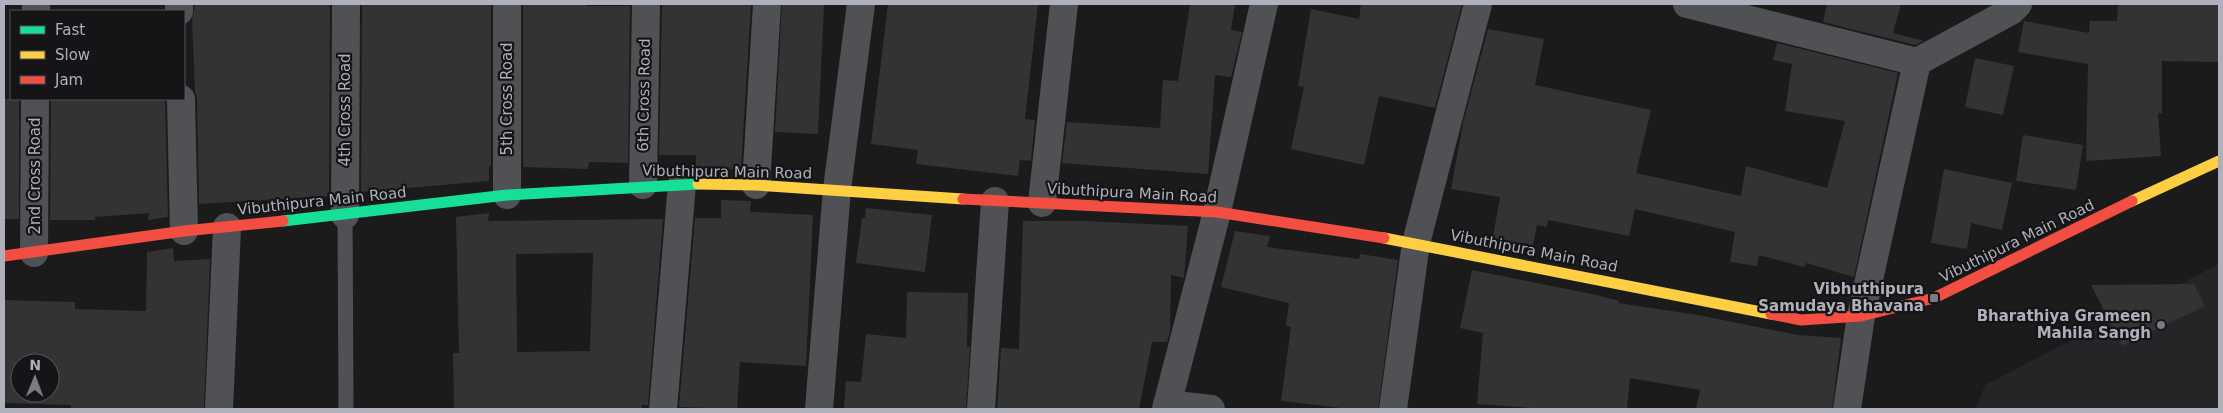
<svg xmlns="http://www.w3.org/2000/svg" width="2223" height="413" font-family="'DejaVu Sans',sans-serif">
	<rect width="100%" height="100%" fill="#1b1b1b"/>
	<path fill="#252527" d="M 2219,264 L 2219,409 L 1976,409 L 1985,385 Z"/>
	<path fill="#333334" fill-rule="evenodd" d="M 195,4 L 330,4 L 329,196 L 199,204 L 197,99 L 195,91 L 192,20 Z
		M 362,4 L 491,4 L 491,166 L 489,166 L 489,181 L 361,192 Z
		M 523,4 L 586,4 L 586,6 L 630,6 L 628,163 L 589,162 L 588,169 L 523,167 Z
		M 662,4 L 751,4 L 741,169 L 696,169 L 696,155 L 659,155 Z
		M 782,4 L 824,4 L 818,134 L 775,132 Z
		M 888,4 L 1038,4 L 1025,119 L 1035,120 L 1031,161 L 1020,160 L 1018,176 L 916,164 L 918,150 L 871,144 Z
		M 1190,4 L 1235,4 L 1231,30 L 1242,32 L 1231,77 L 1215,75 L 1208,174 L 1062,163 L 1067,122 L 1160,128 L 1163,80 L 1178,81 Z
		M 1361,4 L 1462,4 L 1435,108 L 1379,96 L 1364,165 L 1291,149 L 1304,87 L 1298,86 L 1311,9 L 1359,19 Z
		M 1827,4 L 1901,4 L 1893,33 L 1924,41 L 1915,45 L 1823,22 Z
		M 2118,4 L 2219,4 L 2219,62 L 2162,61 L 2162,113 L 2158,113 L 2161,156 L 2086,161 L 2088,64 L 2018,52 L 2024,21 L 2089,33 L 2090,21 L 2117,21 Z
		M 1488,29 L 1544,39 L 1535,85 L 1651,110 L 1636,173 L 1741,196 L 1746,166 L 1827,188 L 1845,121 L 1785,111 L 1792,64 L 1773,60 L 1777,43 L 1898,73 L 1854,277 L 1806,263 L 1804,267 L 1759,255 L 1757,266 L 1730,262 L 1735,232 L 1635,209 L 1629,236 L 1548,220 L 1547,227 L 1537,225 L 1532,250 L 1492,242 L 1500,197 L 1451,189 L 1463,123 Z
		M 1975,58 L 2014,66 L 2003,115 L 1965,107 Z
		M 4,99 L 19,99 L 19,219 L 4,219 Z
		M 51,99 L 165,99 L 168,217 L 148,220 L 149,213 L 95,217 L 95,220 L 50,220 Z
		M 2023,135 L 2083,145 L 2076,190 L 2016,181 Z
		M 1944,169 L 2012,183 L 2002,230 L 1971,223 L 1967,249 L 1931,243 Z
		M 721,200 L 751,201 L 750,211 L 752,212 L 813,215 L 806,366 L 740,362 L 737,409 L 679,407 L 695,218 L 721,218 Z
		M 866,208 L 932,215 L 925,272 L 856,263 L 862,218 L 865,218 Z
		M 489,213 L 488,221 L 663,219 L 648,405 L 642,405 L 642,409 L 454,409 L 453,353 L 459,353 L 456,217 ZM 593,253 L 590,351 L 517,352 L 516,254 Z
		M 1023,221 L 1084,221 L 1188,226 L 1184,278 L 1171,275 L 1170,332 L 1167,342 L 1152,342 L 1139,409 L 997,409 L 1001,348 L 1019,349 Z
		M 1235,231 L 1270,236 L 1267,247 L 1359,259 L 1360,254 L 1398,260 L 1378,409 L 1350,409 L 1281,401 L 1291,327 L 1286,326 L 1289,303 L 1221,287 Z
		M 173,248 L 174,261 L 210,259 L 204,409 L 71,409 L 71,405 L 4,403 L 4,300 L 75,302 L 75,309 L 146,311 L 147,252 ZM 20,363 L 50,363 L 50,393 L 20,393 Z
		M 1472,270 L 1597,295 L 1619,301 L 1618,303 L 1698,315 L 1798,335 L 1841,338 L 1832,409 L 1696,409 L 1700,390 L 1630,378 L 1627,409 L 1545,409 L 1477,404 L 1483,333 L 1460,328 Z
		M 2194,284 L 2205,306 L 2122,346 L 2091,285 Z
		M 907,292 L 968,293 L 967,347 L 970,347 L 966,409 L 844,409 L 846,381 L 861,382 L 866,334 L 906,338 Z"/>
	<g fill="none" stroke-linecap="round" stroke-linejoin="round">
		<path stroke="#505154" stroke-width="15" d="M 345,215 L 346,409"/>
		<path stroke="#505154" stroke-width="28" d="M 179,4 L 179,11
			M 1687,4 L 1917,62
			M 36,11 L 36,4
			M 181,99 L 184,231
			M 643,185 L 646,4
			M 756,185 L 767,4
			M 507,195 L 507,4
			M 1042,203 L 1064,4
			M 345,215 L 346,4
			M 34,253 L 35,99
			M 1167,404 L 1211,409
			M 219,409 L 227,227
			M 663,409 L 682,184
			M 819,409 L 837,189 L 861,4
			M 981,409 L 995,201
			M 1166,409 L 1217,212 L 1264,4
			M 1393,409 L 1416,243 L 1478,4
			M 1847,409 L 1861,316 L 1917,62 L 2011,11 L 2018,4"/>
		<path stroke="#16e098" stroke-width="11" d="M 283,221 L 507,195 L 698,184"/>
		<path stroke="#ffcf43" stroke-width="11" d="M 698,184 L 756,185 L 963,199
			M 2132,201 L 2219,161
			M 1384,238 L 1771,314"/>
		<path stroke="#f24e42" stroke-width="11" d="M 963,199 L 1217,212 L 1384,238
			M 4,256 L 184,231 L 283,221
			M 1771,314 L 1801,320 L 1861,316 L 1934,298 L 2132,201"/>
	</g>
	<g fill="#7b7c83" stroke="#151517" stroke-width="2">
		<rect x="1929" y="293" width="10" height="10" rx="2.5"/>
		<circle cx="2161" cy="325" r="5"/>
	</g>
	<g text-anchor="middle" stroke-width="4.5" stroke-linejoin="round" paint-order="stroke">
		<g font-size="15" fill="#aeb1bb" stroke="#151517">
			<text transform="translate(644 95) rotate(-89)" y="5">6th Cross Road</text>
			<text transform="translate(507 99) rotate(-90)" y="5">5th Cross Road</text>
			<text transform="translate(345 110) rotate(-90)" y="5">4th Cross Road</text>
			<text transform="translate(727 172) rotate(1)" y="5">Vibuthipura Main Road</text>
			<text transform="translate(35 176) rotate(-90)" y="5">2nd Cross Road</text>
			<text transform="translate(1132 193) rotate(3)" y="5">Vibuthipura Main Road</text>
			<text transform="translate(322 201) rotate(-6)" y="5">Vibuthipura Main Road</text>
			<text transform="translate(2017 241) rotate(-26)" y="5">Vibuthipura Main Road</text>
			<text transform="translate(1534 251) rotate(11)" y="5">Vibuthipura Main Road</text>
		</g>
		<g font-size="15" font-weight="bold" fill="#aeb1bb" stroke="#151517" text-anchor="end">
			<text x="1924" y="294">Vibhuthipura<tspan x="1924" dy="17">Samudaya Bhavana</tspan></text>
			<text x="2151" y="321">Bharathiya Grameen<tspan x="2151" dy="17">Mahila Sangh</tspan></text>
		</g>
	</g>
	<rect width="2223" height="413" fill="none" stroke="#aeb1bb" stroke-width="10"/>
	<rect x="10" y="10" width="175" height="90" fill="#151517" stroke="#525359"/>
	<rect x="20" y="26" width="25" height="8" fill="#16e098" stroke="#525359"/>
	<text x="55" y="35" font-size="15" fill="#aeb1bb">Fast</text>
	<rect x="20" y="51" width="25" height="8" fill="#ffcf43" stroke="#525359"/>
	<text x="55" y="60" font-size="15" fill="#aeb1bb">Slow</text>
	<rect x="20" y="76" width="25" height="8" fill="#f24e42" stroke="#525359"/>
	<text x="55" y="85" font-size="15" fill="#aeb1bb">Jam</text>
	<g transform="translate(35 378) rotate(1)"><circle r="24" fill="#151517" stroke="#525359"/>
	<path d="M0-4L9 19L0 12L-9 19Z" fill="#7b7c83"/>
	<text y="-8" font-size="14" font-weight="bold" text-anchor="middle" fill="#aeb1bb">N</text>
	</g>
</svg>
